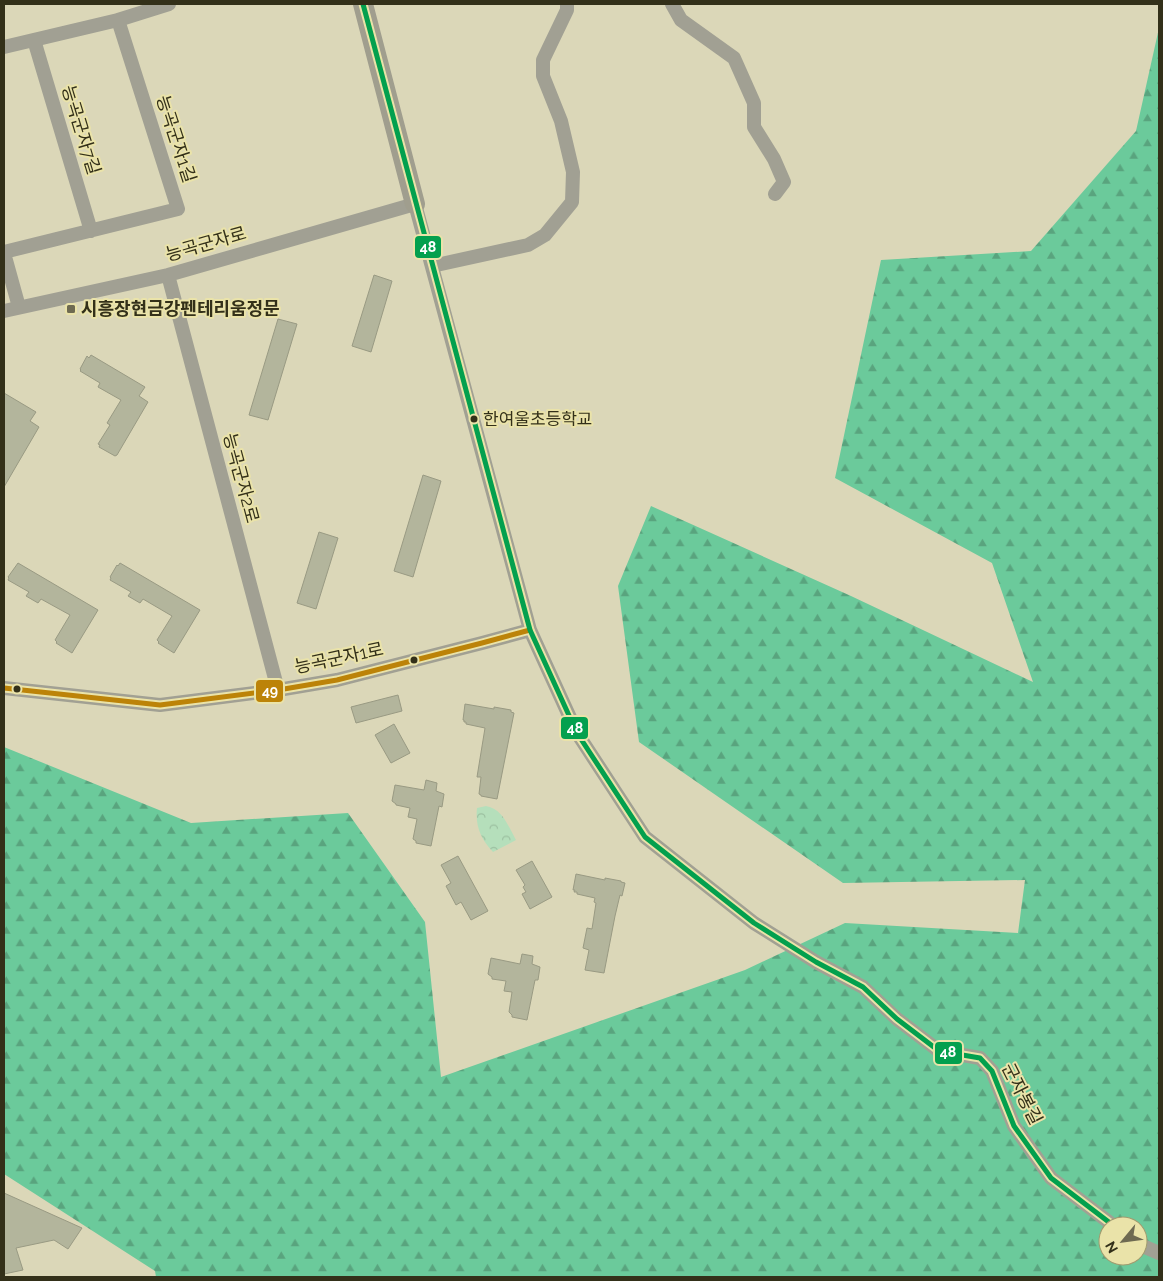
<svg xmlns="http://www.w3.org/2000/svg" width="1163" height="1281" font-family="Raleway,'Noto Sans KR',sans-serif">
	<defs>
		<pattern id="forest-firs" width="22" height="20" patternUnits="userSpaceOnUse" patternTransform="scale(1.25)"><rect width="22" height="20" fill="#6bca9b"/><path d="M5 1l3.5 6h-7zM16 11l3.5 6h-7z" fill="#59a47e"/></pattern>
		<pattern id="park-crowns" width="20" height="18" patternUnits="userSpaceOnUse" patternTransform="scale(1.25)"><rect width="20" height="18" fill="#b5dfbb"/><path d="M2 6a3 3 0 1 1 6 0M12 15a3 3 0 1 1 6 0" fill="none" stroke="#9cc0a0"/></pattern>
	</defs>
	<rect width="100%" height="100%" fill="#dbd7b8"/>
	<path fill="url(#forest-firs)" fill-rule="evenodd" d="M 1159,28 L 1159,1277 L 156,1277 L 155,1271 L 4,1174 L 4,747 L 191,823 L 348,813 L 425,922 L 441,1077 L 745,970 L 845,923 L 1018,933 L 1025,880 L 843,883 L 639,742 L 618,586 L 651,506 L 851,596 L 1033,682 L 992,563 L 835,478 L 881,260 L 1031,251 L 1136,131 ZM 1108,1226 L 1138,1226 L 1138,1256 L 1108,1256 Z"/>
	<path fill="url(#park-crowns)" d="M 486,806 C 503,809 508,826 516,840 L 493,852 C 481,839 475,826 477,808 Z"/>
	<path fill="#b3b59c" stroke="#999a83" d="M 374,275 L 392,281 L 371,352 L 352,346 Z
		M 278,319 L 297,324 L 268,420 L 249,415 Z
		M 91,355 L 145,387 L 139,396 L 148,402 L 117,455 L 115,456 L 99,447 L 100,445 L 98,444 L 110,425 L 107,423 L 121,400 L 98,387 L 100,383 L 80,371 L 81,370 L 80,369 L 87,356 L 89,358 Z
		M 4,393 L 36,412 L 30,421 L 39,427 L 4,487 Z
		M 423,475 L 441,481 L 413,577 L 394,571 Z
		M 319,532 L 338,538 L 316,609 L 297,603 Z
		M 18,563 L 98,610 L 72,653 L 56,643 L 57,642 L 55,640 L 70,615 L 41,599 L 38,603 L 26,596 L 29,592 L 8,580 L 9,578 L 8,577 Z
		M 120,563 L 200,610 L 174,653 L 158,643 L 159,642 L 157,640 L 172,616 L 143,599 L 140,603 L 128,596 L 131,592 L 110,580 L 111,578 L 110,577 L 117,565 L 118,566 Z
		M 398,695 L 402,711 L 356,723 L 351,707 Z
		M 465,704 L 494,709 L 494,707 L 511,710 L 511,712 L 514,713 L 497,799 L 481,796 L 481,795 L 479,794 L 481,777 L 477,777 L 485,728 L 466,724 L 466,722 L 464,722 L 464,720 L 463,720 Z
		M 394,724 L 410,753 L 391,763 L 375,735 Z
		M 426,780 L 437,783 L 436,791 L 444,794 L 442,807 L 439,806 L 431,846 L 416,843 L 416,841 L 413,839 L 417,819 L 408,817 L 410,808 L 396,805 L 396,804 L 392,801 L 395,785 L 424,790 Z
		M 458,856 L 488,911 L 471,920 L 461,902 L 456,905 L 446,886 L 451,883 L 441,865 Z
		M 532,861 L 552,897 L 530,909 L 522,894 L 526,892 L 523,887 L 525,885 L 516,870 Z
		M 576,874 L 605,880 L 605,878 L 621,881 L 621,882 L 625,883 L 622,896 L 620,895 L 615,916 L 604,973 L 585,970 L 589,950 L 583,948 L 587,928 L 592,929 L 596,903 L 594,902 L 595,898 L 577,894 L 577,892 L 574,892 L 575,890 L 573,890 Z
		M 522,954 L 533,956 L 532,964 L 540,967 L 538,980 L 535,980 L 527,1020 L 512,1017 L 512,1015 L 509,1012 L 512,992 L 504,991 L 506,981 L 492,979 L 492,977 L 488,974 L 491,958 L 520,964 Z
		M 4,1193 L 82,1228 L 68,1249 L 54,1240 L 16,1248 L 23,1270 L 4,1274 Z"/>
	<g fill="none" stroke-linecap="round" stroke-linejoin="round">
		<path stroke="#a1a093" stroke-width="14" d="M 672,4 L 681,20 L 734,58 L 754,103 L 754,127 L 774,159 L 784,182 L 775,194
			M 34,40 L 91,231
			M 4,47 L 118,20 L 169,4
			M 4,252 L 178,209 L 118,20
			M 4,253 L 19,307
			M 432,266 L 528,245 L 545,235 L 572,202 L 573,172 L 561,121 L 543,76 L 543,60 L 567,10 L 567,4
			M 168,275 L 278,690
			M 4,311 L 168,275 L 415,204 L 530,630 L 577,733 L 645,837 L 754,923 L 816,962 L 863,987 L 897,1019 L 939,1051 L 980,1058 L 992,1071 L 1014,1126 L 1051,1178 L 1114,1226
			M 4,688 L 160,705 L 278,690 L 337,680 L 482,643 L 530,630
			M 1138,1244 L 1159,1253"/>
		<path stroke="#a09e8e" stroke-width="20" d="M 363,4 L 415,204"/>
		<g stroke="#eae3a9" stroke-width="9">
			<path id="bus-1" d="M 4,688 L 160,705 L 278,690 L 337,680 L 482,643 L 530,630"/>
		</g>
		<g stroke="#eae3a9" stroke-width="9">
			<path id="bus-2" d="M 363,4 L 530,630 L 577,733 L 645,837 L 754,923 L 816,962 L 863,987 L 897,1019 L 939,1051 L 980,1058 L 992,1071 L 1014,1126 L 1051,1178 L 1114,1226"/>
		</g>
		<use href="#bus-1" stroke="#bc8308" stroke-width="5"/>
		<use href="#bus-2" stroke="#03a04e" stroke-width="5"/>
	</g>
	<rect fill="#6e6a51" stroke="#eae3a9" stroke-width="2" x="66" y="304" width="10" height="10" rx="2.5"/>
	<g fill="#333019" stroke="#eae3a9" stroke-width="2">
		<circle cx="474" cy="419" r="4.5"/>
		<circle cx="414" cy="660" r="4.5"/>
		<circle cx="17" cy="689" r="4.5"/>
	</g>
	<g text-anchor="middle" stroke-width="4" stroke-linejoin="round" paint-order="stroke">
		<g font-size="17" fill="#333019" stroke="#eae3a9" text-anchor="start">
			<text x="483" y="425">한여울초등학교</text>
		</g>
		<g font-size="18" fill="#333019" stroke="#eae3a9">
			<text transform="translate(81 130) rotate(73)" y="6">능곡군자7길</text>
			<text transform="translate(176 139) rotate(72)" y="6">능곡군자1길</text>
			<text transform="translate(206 244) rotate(-16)" y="6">능곡군자로</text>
			<text transform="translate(241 478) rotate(75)" y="6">능곡군자2로</text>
			<text transform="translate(339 658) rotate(-12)" y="6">능곡군자1로</text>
			<text transform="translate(1022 1094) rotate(63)" y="6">군자봉길</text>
		</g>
		<g font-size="18" font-weight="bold" fill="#333019" stroke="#eae3a9" text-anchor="start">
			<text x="81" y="315">시흥장현금강펜테리움정문</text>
		</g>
	</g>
	<g stroke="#eae3a9" stroke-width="2">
		<rect x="414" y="235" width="28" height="24" rx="5" fill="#03a04e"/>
		<rect x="255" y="679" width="29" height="24" rx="5" fill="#bc8308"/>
		<rect x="560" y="716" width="29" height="24" rx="5" fill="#03a04e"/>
		<rect x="934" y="1041" width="29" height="24" rx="5" fill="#03a04e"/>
	</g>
	<g font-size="14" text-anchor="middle" font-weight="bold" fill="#fff">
		<text x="428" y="252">48</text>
		<text x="270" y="696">49</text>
		<text x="575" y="733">48</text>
		<text x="948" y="1057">48</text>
	</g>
	<rect width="1163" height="1281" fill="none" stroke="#333019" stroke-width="10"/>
	<g transform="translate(1123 1241) rotate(241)"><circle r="24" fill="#eae3a9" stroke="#a19b6f"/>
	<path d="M0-4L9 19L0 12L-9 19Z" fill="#6e6a51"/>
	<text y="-8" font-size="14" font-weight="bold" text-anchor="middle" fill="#333019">N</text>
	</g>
</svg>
